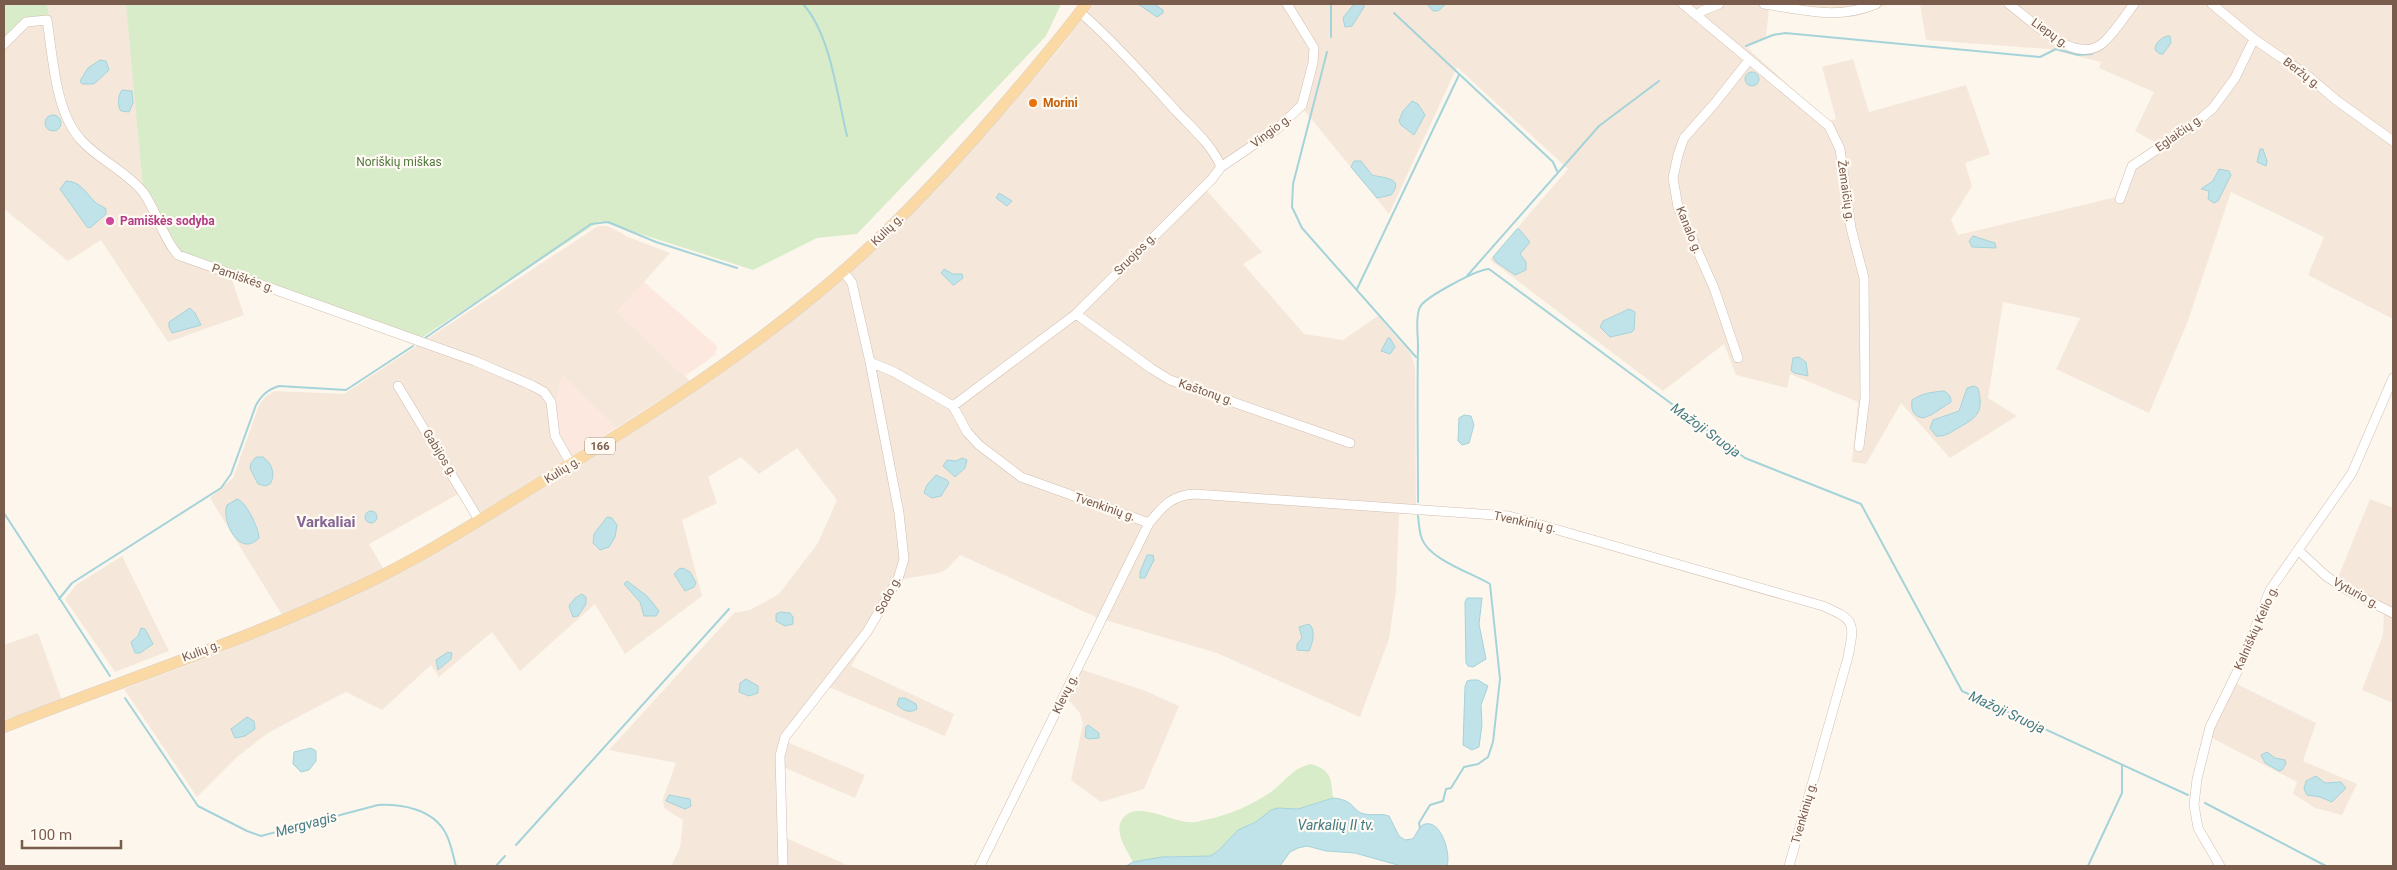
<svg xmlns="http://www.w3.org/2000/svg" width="2397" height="870" font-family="Roboto,sans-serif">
	<rect width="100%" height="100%" fill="#fdf6ec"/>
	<path fill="#f5e8da" d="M 47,4 L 127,5 L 143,189 L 229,271 L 244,315 L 168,342 L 101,240 L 68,261 L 4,209 L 4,38 L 19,20 L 29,16 L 49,16 Z
		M 1094,4 L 1889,4 L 1857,16 L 1838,17 L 1813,16 L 1769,9 L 1766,37 L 1745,46 L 1829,121 L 1836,119 L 1822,67 L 1853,59 L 1869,112 L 1966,85 L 1990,154 L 1965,163 L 1972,186 L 1951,220 L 1958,235 L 2116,197 L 2128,164 L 2158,144 L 2135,131 L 2154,92 L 2099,68 L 2101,62 L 2049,49 L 1926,40 L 1920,4 L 2393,4 L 2393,319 L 2308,275 L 2324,237 L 2231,192 L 2188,321 L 2149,413 L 2056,369 L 2080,318 L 2003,302 L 1988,398 L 2017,416 L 1950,458 L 1901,403 L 1866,464 L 1852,462 L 1858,402 L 1790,374 L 1787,388 L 1736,375 L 1724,344 L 1663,391 L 1490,260 L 1568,169 L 1457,67 L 1389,214 L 1304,110 L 1276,135 L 1217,176 L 1207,191 L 1262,252 L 1243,264 L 1304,334 L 1343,340 L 1378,316 L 1411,354 L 1415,366 L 1416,514 L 1399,514 L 1396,591 L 1389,639 L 1360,717 L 1217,653 L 1098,618 L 960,555 L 946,570 L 939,573 L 903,579 L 851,666 L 954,714 L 945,736 L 824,685 L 781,742 L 779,866 L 671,866 L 680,848 L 683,820 L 664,808 L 663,799 L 676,763 L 609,750 L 734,613 L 750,610 L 779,594 L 818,543 L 837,500 L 797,448 L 759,474 L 741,457 L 708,477 L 717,503 L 682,520 L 702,596 L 625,654 L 595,604 L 520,671 L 492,632 L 439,677 L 431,665 L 382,710 L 346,692 L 309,711 L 268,733 L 237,757 L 197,797 L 124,689 L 227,650 L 362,590 L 692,391 L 876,248 L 960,163 L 1057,52 Z
		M 598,226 L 608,226 L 628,237 L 670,253 L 617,312 L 690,381 L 616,428 L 562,375 L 561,441 L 572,456 L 472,517 L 460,493 L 369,544 L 384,570 L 282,615 L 210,498 L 233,478 L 259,405 L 266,396 L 274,391 L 344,394 Z
		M 2370,499 L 2393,508 L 2393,611 L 2337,580 Z
		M 122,556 L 169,651 L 115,672 L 65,599 L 76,585 Z
		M 2384,612 L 2393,617 L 2393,703 L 2362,690 L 2383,635 Z
		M 38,633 L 62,700 L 4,720 L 4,645 Z
		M 1080,669 L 1143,690 L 1179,706 L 1144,789 L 1101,802 L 1071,780 L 1083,724 L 1080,713 L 1066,697 Z
		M 2237,684 L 2316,723 L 2303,761 L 2357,784 L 2342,815 L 2315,808 L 2306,802 L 2293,794 L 2297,782 L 2210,737 L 2220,713 Z
		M 787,742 L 865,775 L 855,798 L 783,767 Z
		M 786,838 L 849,866 L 786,866 Z"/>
	<path fill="#fde8e0" d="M 644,282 L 717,346 L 715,355 L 685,376 L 617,312 Z
		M 562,375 L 616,428 L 572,456 L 561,441 L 556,418 L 557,395 Z"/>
	<path fill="#d8ecc9" d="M 4,4 L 47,4 L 49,16 C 23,16 20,19 4,38 Z
		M 126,4 L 1061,4 L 1046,36 L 857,234 L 817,238 L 753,270 L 600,221 L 421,338 L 178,251 L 143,189 Z
		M 1311,764 C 1332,770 1331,779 1333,798 L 1298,809 L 1278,808 L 1271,810 L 1256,822 L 1238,830 L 1218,851 L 1210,856 L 1201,858 L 1175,856 L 1133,862 C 1126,849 1112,830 1124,817 C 1138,801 1172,822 1189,822 C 1194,823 1200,821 1204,820 C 1227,816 1252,805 1271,792 C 1286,781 1292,768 1311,764 Z"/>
	<path fill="#bfe3e8" stroke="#a5d3da" d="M 1138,4 L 1154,4 L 1163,10 L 1163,13 L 1157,17 Z
		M 1354,4 L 1364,4 L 1364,7 L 1352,26 L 1345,27 L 1343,18 Z
		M 1427,4 L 1446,4 L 1438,11 L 1433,11 Z
		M 2167,36 L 2170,36 L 2171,43 L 2163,54 L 2160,54 L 2155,50 C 2155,43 2161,38 2167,36 Z
		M 100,60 L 106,61 L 109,70 L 94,84 L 82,84 L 80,81 L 88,68 Z
		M1745 79a7 7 0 1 1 14 0a7 7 0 1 1-14 0Z
		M 122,90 L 132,91 L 133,103 L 129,112 L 121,111 C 117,106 118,95 122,90 Z
		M 1412,101 L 1418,104 L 1425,115 L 1414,135 L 1401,125 L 1399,121 L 1403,111 Z
		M45 123a8 8 0 1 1 16 0a8 8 0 1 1-16 0Z
		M 2260,149 L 2263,149 L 2267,161 L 2266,166 L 2257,162 Z
		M 1354,161 L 1361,161 L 1372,175 C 1381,178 1406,177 1391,195 L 1377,198 L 1351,167 Z
		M 2219,169 L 2229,171 L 2231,175 L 2218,201 L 2214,203 L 2208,199 L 2209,191 L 2201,189 L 2213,181 Z
		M 66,181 C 80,181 86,193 95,202 C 98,205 103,206 106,209 L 106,214 L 90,228 L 87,227 L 60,189 Z
		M 999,193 L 1012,201 L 1007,206 L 996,198 Z
		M 1517,229 L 1519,229 L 1530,242 L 1520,254 L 1526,262 L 1526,270 L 1515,275 L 1496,262 L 1493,257 Z
		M 1973,236 L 1995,243 L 1996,248 L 1972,247 L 1969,241 Z
		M 944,269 L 953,274 L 962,274 L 963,278 L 954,285 L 952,284 L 941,273 Z
		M 190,308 L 195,313 L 201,325 L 172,333 L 169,327 L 169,322 Z
		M 1629,309 L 1635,312 L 1634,330 L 1632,332 L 1610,337 L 1600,327 L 1603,321 Z
		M 1388,338 L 1390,338 L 1395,347 L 1390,354 L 1381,351 Z
		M 1799,357 L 1806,362 L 1808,376 L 1794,373 L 1791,370 L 1793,358 Z
		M 1974,386 L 1978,388 C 1984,412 1978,417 1958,428 C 1951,432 1945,437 1936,436 L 1930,428 L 1933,420 L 1959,411 L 1967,388 Z
		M 1944,391 C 1949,394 1951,396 1951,402 L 1931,415 L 1923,418 C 1912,416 1911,409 1912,400 C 1922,393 1933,392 1944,391 Z
		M 1464,415 L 1471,416 L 1474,425 L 1469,443 L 1462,445 L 1458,441 L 1459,418 Z
		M 256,457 L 263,457 C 272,463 276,475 270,484 L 265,486 L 258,484 L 250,468 L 251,463 Z
		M 962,458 L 967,460 L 965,468 L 955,477 L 943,466 L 947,460 L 956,461 Z
		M 936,475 L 947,480 L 949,483 L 941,496 L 932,498 L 924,493 L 927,485 Z
		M 237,499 C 246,501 259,529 259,538 C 239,559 221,520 227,505 Z
		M365 517a6 6 0 1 1 12 0a6 6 0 1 1-12 0Z
		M 607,517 L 612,518 L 617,525 L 615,537 L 609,547 L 600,550 L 593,543 L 594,534 Z
		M 1147,555 L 1153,555 L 1154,560 L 1145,578 L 1140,578 L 1140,572 Z
		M 683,568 L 690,572 L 696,583 L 694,587 L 685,591 L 674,574 L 679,569 Z
		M 627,581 L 647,596 L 659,611 L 656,616 L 644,616 L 640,602 L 624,584 Z
		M 582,594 L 586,597 L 586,604 L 578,616 L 573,617 L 569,606 L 575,598 Z
		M 1467,598 L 1482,598 L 1479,624 L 1486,659 L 1473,667 L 1468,666 L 1466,663 L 1465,602 Z
		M 781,612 L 790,613 L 793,617 L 793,624 L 785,626 L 776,621 L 776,614 Z
		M 1309,624 C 1316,629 1313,643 1309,651 L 1297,650 L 1297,644 L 1302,638 L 1299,627 Z
		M 141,628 L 145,629 L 153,644 L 140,653 L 135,653 L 131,642 L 138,636 Z
		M 448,652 L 452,653 L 451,659 L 438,670 L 436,660 Z
		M 746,679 L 758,686 L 758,693 L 749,696 L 739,692 L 740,683 Z
		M 1471,680 L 1478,680 L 1488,686 L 1481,705 L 1482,725 L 1479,747 L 1472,750 L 1463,745 L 1465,687 L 1467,681 Z
		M 899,698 L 905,698 L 916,704 L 917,709 C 910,714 902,710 897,705 Z
		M 247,717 L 254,721 L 255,729 L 245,736 L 235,738 L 231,729 Z
		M 1088,725 L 1099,733 L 1099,738 L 1089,739 L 1085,737 L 1086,727 Z
		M 311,748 L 316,751 L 316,761 L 309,770 L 301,772 L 293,764 L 294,752 Z
		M 2267,752 L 2275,758 L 2285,760 L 2286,764 L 2282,770 L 2279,771 L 2265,763 L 2261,755 Z
		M 2316,776 L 2325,783 L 2341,782 L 2346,788 L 2332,802 L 2320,797 L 2307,795 L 2304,789 L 2306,781 Z
		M 669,795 L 690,799 L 691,806 L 685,809 L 666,801 Z
		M 1333,798 C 1356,800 1352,812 1365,814 C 1373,816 1381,813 1389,816 L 1399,836 L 1405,840 L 1412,839 C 1417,835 1418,826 1425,824 C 1442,820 1451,855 1447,866 L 1401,866 L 1355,853 L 1326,851 L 1307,846 L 1298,848 L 1290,852 L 1280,866 L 1126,866 L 1133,862 L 1162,857 L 1210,856 L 1218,851 L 1238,830 L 1256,822 L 1271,810 L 1278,808 L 1298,809 Z"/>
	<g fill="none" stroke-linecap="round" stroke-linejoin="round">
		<path stroke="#a5d3da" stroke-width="2" d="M 803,4 C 831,35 837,96 847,136
			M 1394,13 L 1553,162 L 1557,171
			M 1331,37 L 1331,4
			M 1746,46 L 1773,35 L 1785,33 L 2040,57 L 2056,49 L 2078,55 L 2092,54
			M 1327,52 L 1293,184 L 1292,207 L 1302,228 L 1416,357
			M 1467,276 L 1599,126 L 1659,81
			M 1357,289 L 1459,75
			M 425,338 L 591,224 L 608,222 L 656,242 L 737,268
			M 1418,502 C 1418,450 1417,398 1418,345 C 1418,334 1415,317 1420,307 C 1425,297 1478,269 1489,269 L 1745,458 L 1861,504 L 1962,691 L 2188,795
			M 4,513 L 110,676
			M 1418,516 C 1419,523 1419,532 1422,539 C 1430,560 1472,573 1490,584 L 1500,679 L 1493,742 L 1488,757 L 1478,764 L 1464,767 L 1451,788 L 1446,789 L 1443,801 L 1430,805 L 1419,823 L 1420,828
			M 59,599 L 72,583 L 221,488 L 231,474 L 256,405 C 262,395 267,390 279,386 L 346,390 L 413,346
			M 125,698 L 198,806 L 247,831 L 261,836 L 378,805 C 402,804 432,809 445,832 C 451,842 453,856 456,866
			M 2205,803 L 2326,866
			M 516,845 L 729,609
			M 496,866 L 505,856
			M 2088,866 L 2122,793 L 2122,766"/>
		<g stroke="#d1beb0" stroke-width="10">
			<path id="minor" d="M 1683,4 L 1817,116 L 1829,126 L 1840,149 L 1851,228 L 1864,278 L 1865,398 L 1859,447
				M 1764,4 C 1804,10 1837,20 1876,4
				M 2009,4 C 2032,21 2078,69 2105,41 C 2116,30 2125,16 2134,4
				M 2212,4 L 2254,39 L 2308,76 L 2336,100 L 2393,141
				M 1697,16 L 1702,11 L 1719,4
				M 4,44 L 26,22 L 47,20 C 53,57 55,112 81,140 C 99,160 126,171 143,192 C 157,211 162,237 178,255 L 475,361 L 533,386 L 544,392 L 551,402 L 555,436 L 571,464
				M 1221,167 L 1277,129 L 1302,105 L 1313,63 L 1314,48 L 1287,4
				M 2120,199 L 2132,166 L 2192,126 L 2213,108 L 2235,78 L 2254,39
				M 1076,314 L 1152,369 L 1170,380 L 1350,443
				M 1738,358 L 1714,288 L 1678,207 L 1673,178 L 1678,155 L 1684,138 L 1715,103 L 1749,60
				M 870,362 L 894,372 L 953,406 L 1076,314 L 1212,179 L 1221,167 C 1213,146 1193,129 1177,112 C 1146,78 1115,43 1080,12
				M 398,386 L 479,520
				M 953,406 L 967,432 L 979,445 L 1021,477 L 1149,523 C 1163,506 1172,495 1195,494 L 1509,516 L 1823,606 C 1855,620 1855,622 1848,657 L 1789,866
				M 2298,550 L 2326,576 L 2347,590 L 2393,613
				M 783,866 L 780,756 L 785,737 L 867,632 L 898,579 L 904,559 L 899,513 L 870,362 L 852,283 L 843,271
				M 980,866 L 1149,523
				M 2220,866 L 2198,828 L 2194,805 L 2197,779 L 2210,727 L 2240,666 L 2270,590 L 2352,473 L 2393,378"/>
		</g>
		<g stroke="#dad1cd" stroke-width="12">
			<path id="major" d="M 4,727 C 121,681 242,642 356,588 C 422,558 484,517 546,479 C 639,423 731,364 815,295 C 880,242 938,181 993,117 C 1025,80 1057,43 1086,4"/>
		</g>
		<use href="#minor" stroke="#fff" stroke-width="9"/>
		<use href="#major" stroke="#fbd9a5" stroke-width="11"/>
	</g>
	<circle fill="#e8710a" stroke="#fffaf3" stroke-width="2" cx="1033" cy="103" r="5"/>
	<circle fill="#d1479c" stroke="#fffaf3" stroke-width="2" cx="110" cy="221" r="5"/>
	<g text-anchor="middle" stroke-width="4.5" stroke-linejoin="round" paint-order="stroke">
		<rect fill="#fffaf3" stroke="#a28b7f" stroke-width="1" x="585" y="437.5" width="30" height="17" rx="4"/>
		<g font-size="11" font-weight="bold" fill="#7a5c4d">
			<text x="600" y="450">166</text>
		</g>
		<g font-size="12" fill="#7a5c4d" stroke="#fffaf3">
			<text transform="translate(2050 33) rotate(35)" y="4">Liepų g.</text>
			<text transform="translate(2302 73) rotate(37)" y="4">Beržų g.</text>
			<text transform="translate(1271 131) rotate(-37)" y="4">Vingio g.</text>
			<text transform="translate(2179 133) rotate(-35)" y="4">Eglaičių g.</text>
			<text transform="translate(1846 191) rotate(82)" y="4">Žemaičių g.</text>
			<text transform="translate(887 230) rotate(-44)" y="4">Kulių g.</text>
			<text transform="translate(1689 230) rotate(68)" y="4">Kanalo g.</text>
			<text transform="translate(1135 254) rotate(-45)" y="4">Sruojos g.</text>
			<text transform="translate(243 278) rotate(19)" y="4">Pamiškės g.</text>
			<text transform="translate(1206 392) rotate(19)" y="4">Kaštonų g.</text>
			<text transform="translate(440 453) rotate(58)" y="4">Gabijos g.</text>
			<text transform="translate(562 470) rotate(-32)" y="4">Kulių g.</text>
			<text transform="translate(1105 507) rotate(19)" y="4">Tvenkinių g.</text>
			<text transform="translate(1525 522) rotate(12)" y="4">Tvenkinių g.</text>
			<text transform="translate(2356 593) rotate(29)" y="4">Vyturio g.</text>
			<text transform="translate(888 595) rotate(-62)" y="4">Sodo g.</text>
			<text transform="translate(2256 628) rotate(-66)" y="4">Kalniškių Kelio g.</text>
			<text transform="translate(201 651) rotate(-21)" y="4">Kulių g.</text>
			<text transform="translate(1065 694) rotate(-64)" y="4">Klevų g.</text>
			<text transform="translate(1804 813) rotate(-74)" y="4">Tvenkinių g.</text>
		</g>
		<g font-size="12" font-weight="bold" fill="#c56008" stroke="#fffaf3" text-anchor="start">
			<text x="1043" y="107">Morini</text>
		</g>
		<g font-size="12" fill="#537a41" stroke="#fffaf3">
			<text x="399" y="166">Noriškių miškas</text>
		</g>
		<g font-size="12" font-weight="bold" fill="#b23c85" stroke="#fffaf3" text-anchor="start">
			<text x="120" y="225">Pamiškės sodyba</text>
		</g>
		<g font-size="14" font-style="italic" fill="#437c86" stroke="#fffaf3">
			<text transform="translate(1706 430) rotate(36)" y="5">Mažoji Sruoja</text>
			<text transform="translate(2007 712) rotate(25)" y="5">Mažoji Sruoja</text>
			<text transform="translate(306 824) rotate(-15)" y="5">Mergvagis</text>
			<text x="1336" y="830">Varkalių II tv.</text>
		</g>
		<g font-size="15" font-weight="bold" fill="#846695" stroke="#fffaf3">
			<text x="326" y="527">Varkaliai</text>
		</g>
	</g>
	<rect width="2397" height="870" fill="none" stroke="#7a5c4d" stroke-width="10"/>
	<path d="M22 840v8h99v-8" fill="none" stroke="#7a5c4d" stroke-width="2.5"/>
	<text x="30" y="840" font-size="15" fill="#7a5c4d" stroke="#fffaf3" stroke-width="4" paint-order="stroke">100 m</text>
</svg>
